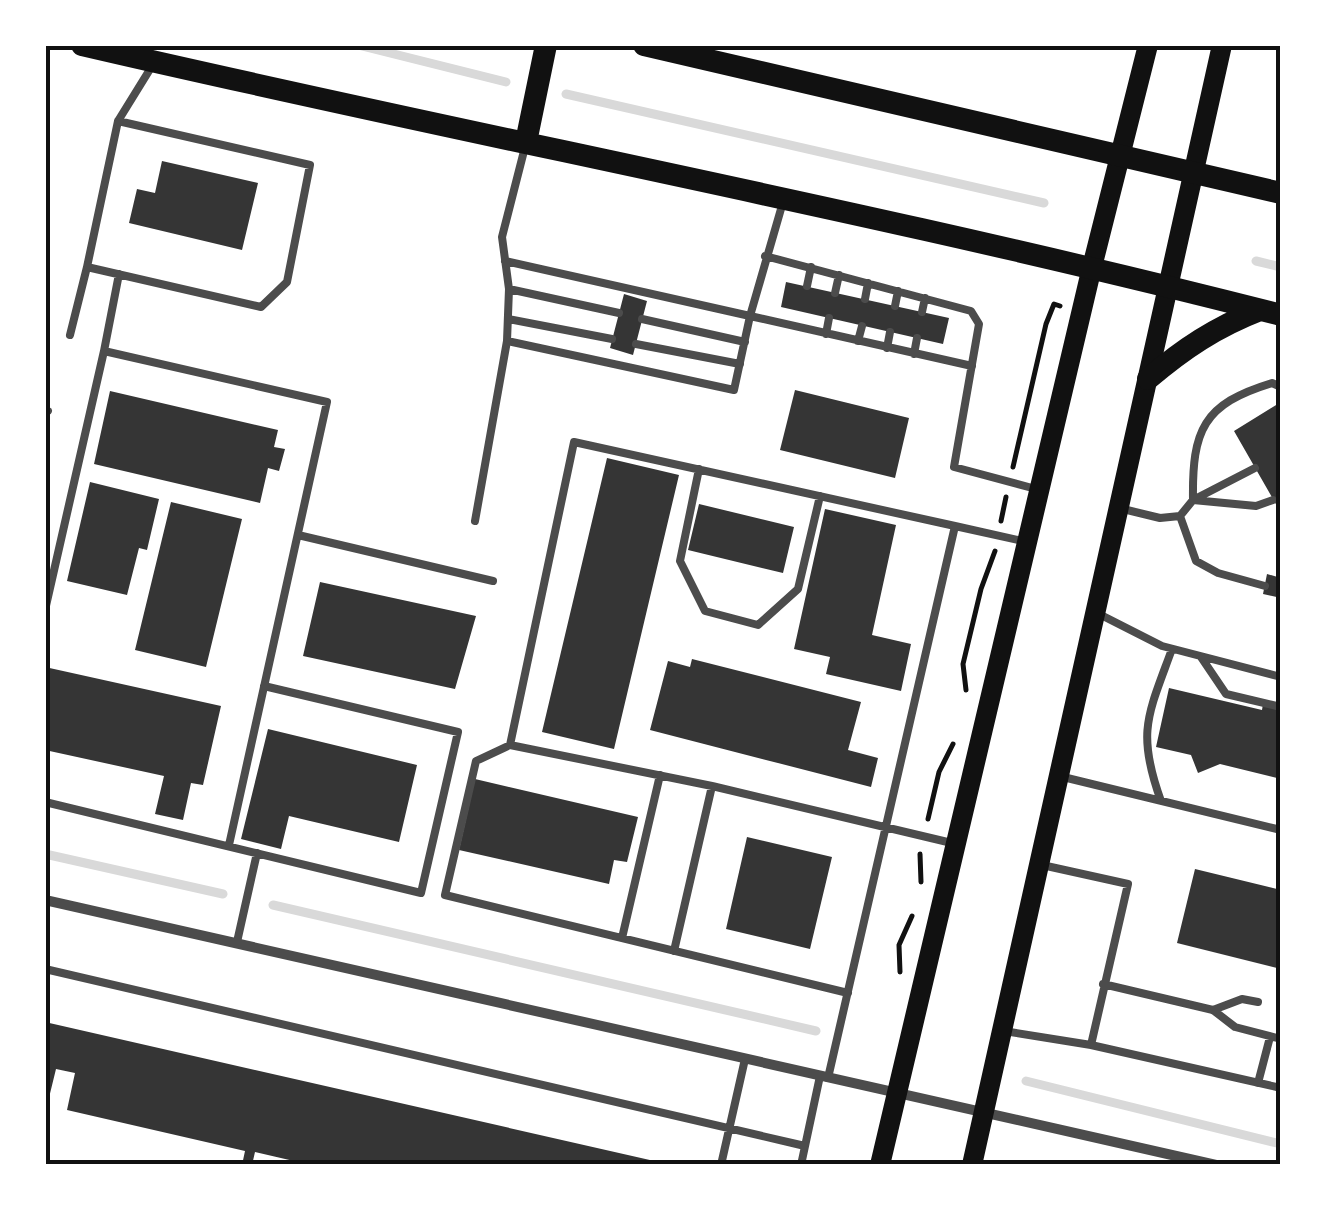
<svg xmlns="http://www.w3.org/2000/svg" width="1326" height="1210" font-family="'Roboto Condensed',sans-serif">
	<rect width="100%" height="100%" fill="#fff"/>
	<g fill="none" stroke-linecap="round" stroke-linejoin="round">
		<path stroke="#d9d9d9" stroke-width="9" d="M 358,45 L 506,82
			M 566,94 L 1044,203
			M 1256,261 L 1281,267
			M 45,854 L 223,894
			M 273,905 L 816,1031
			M 1026,1081 L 1281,1144"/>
	</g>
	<path fill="#353535" d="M 162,161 L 258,183 L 242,250 L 129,223 L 137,189 L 155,193 Z
		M 786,282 L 949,318 L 943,344 L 781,307 Z
		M 624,294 L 647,301 L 633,355 L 610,348 Z
		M 795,390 L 909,418 L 895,478 L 780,450 Z
		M 110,391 L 278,430 L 274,447 L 285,449 L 279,471 L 268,468 L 260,503 L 94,464 Z
		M 1281,402 L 1281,513 L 1234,431 Z
		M 607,458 L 679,475 L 614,749 L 542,732 Z
		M 90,482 L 159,499 L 147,550 L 139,548 L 127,595 L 67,581 Z
		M 171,502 L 242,519 L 206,667 L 135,650 Z
		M 699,504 L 794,527 L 783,573 L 688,550 Z
		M 825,509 L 896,525 L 872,635 L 911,644 L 901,691 L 826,674 L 830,657 L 794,649 Z
		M 1267,574 L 1281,578 L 1281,598 L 1263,594 Z
		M 320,582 L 476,616 L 455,689 L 303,656 Z
		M 692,659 L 861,702 L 848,750 L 878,758 L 871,787 L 650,730 L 668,661 L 690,667 Z
		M 45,667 L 221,706 L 203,785 L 191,783 L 183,820 L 155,814 L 164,776 L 45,750 Z
		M 1169,688 L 1262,710 L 1263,704 L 1281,709 L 1281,779 L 1220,764 L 1198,773 L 1191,755 L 1156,747 Z
		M 268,729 L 417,765 L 399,842 L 289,816 L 281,849 L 241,839 Z
		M 475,779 L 638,817 L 627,862 L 614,860 L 609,884 L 459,850 Z
		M 747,837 L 832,857 L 810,949 L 726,929 Z
		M 1195,869 L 1281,890 L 1281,969 L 1177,943 Z
		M 45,1022 L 663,1163 L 663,1165 L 311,1165 L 255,1152 L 252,1165 L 242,1165 L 245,1151 L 67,1110 L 75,1073 L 56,1069 L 45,1114 Z"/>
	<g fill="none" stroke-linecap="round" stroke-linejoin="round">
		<path stroke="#111" stroke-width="5" d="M 1013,467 L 1046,324 L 1054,304 L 1060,306
			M 1001,521 L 1006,497
			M 966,690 L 963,664 L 981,589 L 995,551
			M 928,819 L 939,772 L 953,744
			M 920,854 L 921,882
			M 900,972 L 899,945 L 912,916"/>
		<path stroke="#4c4c4c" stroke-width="8" d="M 118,121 L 310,165 L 287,282 L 261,307 L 87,267 L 118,121 L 152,66
			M 765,256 L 971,311 L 979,324 L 954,467 L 1036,489
			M 505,261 L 750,316 L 783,202
			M 807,286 L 811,267
			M 509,289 L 619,313
			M 835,293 L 839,275
			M 865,299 L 868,283
			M 895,306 L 898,291
			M 922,312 L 925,298
			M 508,319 L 612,339
			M 642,319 L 745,342
			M 826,334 L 829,318
			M 70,335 L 87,267
			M 507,341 L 734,390 L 750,316 L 972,366
			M 858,341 L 862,326
			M 636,344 L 740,364
			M 887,348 L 890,332
			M 104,351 L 119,274
			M 914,354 L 917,338
			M 45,410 L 48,411
			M 699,469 L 680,561 L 705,611 L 758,625 L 798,589 L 820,496
			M 1193,500 L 1256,506 L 1273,500
			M 1193,500 L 1255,468
			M 1123,509 L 1160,518 L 1180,516 L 1193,500 C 1192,430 1203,404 1272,383 L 1281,387
			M 1180,516 L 1196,561 L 1218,573 L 1265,586
			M 475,521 L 507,341 L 509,289 L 502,237 L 525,147
			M 955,526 L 574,442 L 510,745 L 712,786 L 956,844
			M 298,535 L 493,581
			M 45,610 L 104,351 L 327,402 L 229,845
			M 1097,613 L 1162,646 L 1281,677
			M 1201,657 L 1226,694 L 1281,707
			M 510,745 L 476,761 L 445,895 L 848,993
			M 1063,777 L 1281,830
			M 1161,801 C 1136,732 1148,715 1172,649
			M 45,802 L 421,893 L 458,732 L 264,686
			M 622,938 L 660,775
			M 237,942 L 257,853
			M 674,951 L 712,786
			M 45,969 L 805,1146
			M 1103,984 L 1213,1010 L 1235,1027 L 1281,1039
			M 1213,1010 L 1242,999 L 1258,1002
			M 1004,1031 L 1091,1045 L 1128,884 L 1042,865
			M 1091,1045 L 1281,1088
			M 828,1078 L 955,526 L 1027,542
			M 1258,1083 L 1270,1037
			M 721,1165 L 745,1059
			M 801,1165 L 820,1076"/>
		<path stroke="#4c4c4c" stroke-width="10" d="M 45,900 L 1216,1165"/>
		<path stroke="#111" stroke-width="20" d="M 880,1165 L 1092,267 L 1148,45
			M 972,1165 L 1222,45"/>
		<path stroke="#111" stroke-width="22" d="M 82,45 C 481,138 884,213 1281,315
			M 644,45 L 1281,193
			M 526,142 L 546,45
			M 1148,379 C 1183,349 1216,327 1260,310"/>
	</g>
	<rect width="1326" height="1210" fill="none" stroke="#ffffff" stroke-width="95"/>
	<rect x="48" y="48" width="1230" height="1114" fill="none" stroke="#111" stroke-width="4"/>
</svg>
